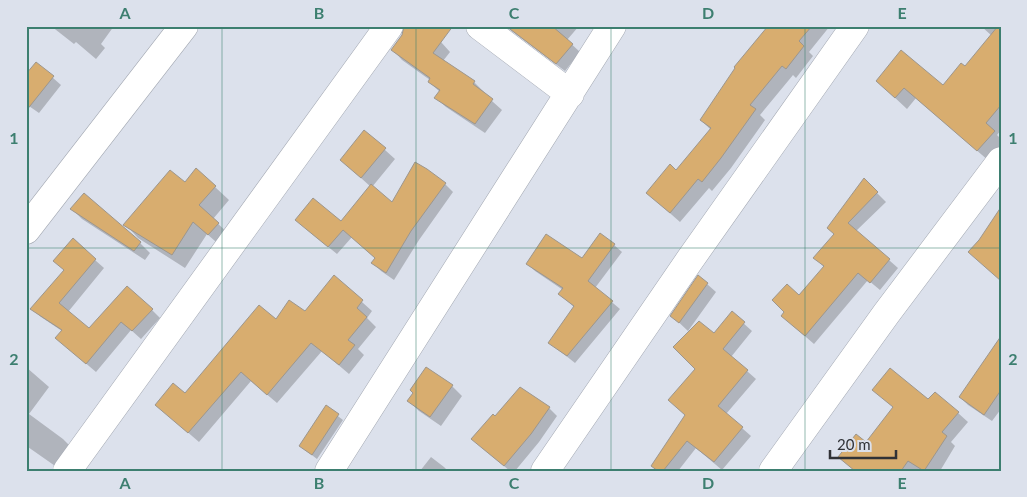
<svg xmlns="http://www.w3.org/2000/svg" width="1027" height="497" font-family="Lato,sans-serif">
	<rect width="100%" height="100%" fill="#dce1ec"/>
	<path fill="#0003" d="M 51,26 L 114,26 L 101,44 L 105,48 L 96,59 L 76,42 L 74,44 Z
		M 505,26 L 579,26 L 567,40 L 580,52 L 565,71 Z
		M 770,26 L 830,26 L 809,52 L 813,56 L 796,78 L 793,75 L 760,115 L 765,120 L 731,168 L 712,191 L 709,188 L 680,222 L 647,193 L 676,171 L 711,130 L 701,120 Z
		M 981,26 L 1001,26 L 1001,130 L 997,135 L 1001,139 L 1001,148 L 989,161 L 916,98 L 907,109 L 877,81 L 943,87 L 965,68 L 992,36 Z
		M 441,42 L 450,52 L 443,61 L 474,82 L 484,92 L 483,93 L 502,110 L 485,133 L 446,107 L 436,98 L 440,92 L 429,82 L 430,80 L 402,60 L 393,50 Z
		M 36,63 L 61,85 L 39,113 L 26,104 L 26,73 L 28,74 Z
		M 365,132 L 395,159 L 372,187 L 393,204 L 445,184 L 453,192 L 419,240 L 394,280 L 381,271 L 373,263 L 376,259 L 352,237 L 337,254 L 305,228 L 341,223 L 371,187 L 341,160 Z
		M 864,180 L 886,202 L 856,231 L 898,268 L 880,290 L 868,280 L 814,344 L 791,324 L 799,297 L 824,267 L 815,258 L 835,234 Z
		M 215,187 L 229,200 L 213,219 L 232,237 L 223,248 L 207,234 L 185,268 L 138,238 L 125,224 Z
		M 72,209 L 140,243 L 150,253 L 145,260 L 82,219 Z
		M 614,245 L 622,252 L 595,288 L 620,309 L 575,363 L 550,343 L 574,307 L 559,294 L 563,290 L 535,271 L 528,264 L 582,259 Z
		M 95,260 L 104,268 L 68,312 L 89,330 L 152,310 L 160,318 L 141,339 L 131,330 L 96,372 L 56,338 L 62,331 L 41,317 L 32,309 L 65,271 L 55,261 Z
		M 334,277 L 372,311 L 367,318 L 376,327 L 358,349 L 364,355 L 349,374 L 322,351 L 277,403 L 251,381 L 199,442 L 156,405 L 185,395 L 276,321 L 305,312 Z
		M 707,284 L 716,292 L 688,331 L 672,316 Z
		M 732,313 L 752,331 L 731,357 L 756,379 L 726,414 L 751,436 L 722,470 L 696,448 L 678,471 L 658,471 L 652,465 L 686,415 L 696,369 L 714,335 Z
		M 1001,349 L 1001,409 L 992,421 L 968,405 L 960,397 Z
		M 26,367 L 49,387 L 29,414 L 63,439 L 72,448 L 58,468 L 28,447 L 26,449 Z
		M 452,386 L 462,396 L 441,426 L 419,411 L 409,401 Z
		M 874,390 L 929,401 L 958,413 L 968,422 L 951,442 L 955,446 L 940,471 L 855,471 L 866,444 L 894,408 Z
		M 326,407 L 343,420 L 317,459 L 300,446 Z
		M 549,408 L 557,416 L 539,442 L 515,471 L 510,471 L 481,447 L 496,417 Z
		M 431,457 L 444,467 L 448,471 L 420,471 Z"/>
	<path fill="#d8ad6f" stroke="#9d968d" d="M 404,26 L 453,26 L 433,53 L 475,81 L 473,84 L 493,99 L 475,124 L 434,98 L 440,90 L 428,82 L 430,78 L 391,50 L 402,35 Z
		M 506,26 L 552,26 L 573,44 L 556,64 Z
		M 768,26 L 812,26 L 799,41 L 804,46 L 786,69 L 782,66 L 750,105 L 756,109 L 721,158 L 702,182 L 698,179 L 670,213 L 646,193 L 670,164 L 676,170 L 711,128 L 700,120 L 735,68 L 734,67 Z
		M 998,26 L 1001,26 L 1001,105 L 986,123 L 995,131 L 977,151 L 904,88 L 895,98 L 876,81 L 901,50 L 943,85 L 961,63 L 965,66 Z
		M 36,62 L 54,76 L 26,111 L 26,74 Z
		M 364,130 L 386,148 L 361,178 L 340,160 Z
		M 415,162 L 427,169 L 446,183 L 411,231 L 386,273 L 371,263 L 375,258 L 343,230 L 328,247 L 295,220 L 313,198 L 341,221 L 371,184 L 392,202 Z
		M 196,168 L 216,186 L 199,205 L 219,223 L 208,235 L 193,222 L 172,255 L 123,225 L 170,170 L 185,182 Z
		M 864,178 L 878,192 L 848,223 L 890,259 L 870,283 L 858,273 L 805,336 L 781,316 L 784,312 L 772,300 L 787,284 L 799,295 L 824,266 L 813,258 L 834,234 L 827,228 Z
		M 84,193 L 141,242 L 134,251 L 70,209 Z
		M 1001,207 L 1001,281 L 968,252 L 979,240 Z
		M 600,233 L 615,244 L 588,281 L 613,301 L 567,356 L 548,343 L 574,306 L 558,294 L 563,288 L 526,264 L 546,234 L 582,258 Z
		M 73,238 L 96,259 L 59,303 L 89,328 L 127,286 L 153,309 L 132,331 L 121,322 L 86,364 L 55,338 L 62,330 L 30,309 L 64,270 L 53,261 Z
		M 334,275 L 363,300 L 357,308 L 367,317 L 348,340 L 355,345 L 339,365 L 311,343 L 267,395 L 241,372 L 188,433 L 155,405 L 173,383 L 185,393 L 259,305 L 276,319 L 289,300 L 305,311 Z
		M 698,275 L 708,283 L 679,323 L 670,316 Z
		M 732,311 L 745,322 L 723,349 L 748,370 L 718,406 L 743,427 L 714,462 L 687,441 L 663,471 L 658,471 L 651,466 L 685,415 L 668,400 L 695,369 L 673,347 L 699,321 L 714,333 Z
		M 1001,336 L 1001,390 L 984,415 L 959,397 Z
		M 426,367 L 453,385 L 430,417 L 407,401 L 413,393 L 410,390 Z
		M 890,368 L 928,399 L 935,392 L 959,412 L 942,432 L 947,436 L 924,471 L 908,461 L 901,471 L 855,471 L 838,457 L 856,434 L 866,442 L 893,407 L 872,390 Z
		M 520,387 L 550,407 L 531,434 L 504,466 L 471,439 L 493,414 L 495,416 Z
		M 326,405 L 339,414 L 312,455 L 299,446 Z"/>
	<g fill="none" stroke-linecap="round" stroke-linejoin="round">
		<g stroke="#a3a8b2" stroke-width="29">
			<path id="minor" d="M 480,26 L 570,94
				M 26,230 L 184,26
				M 67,471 L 389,26
				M 329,471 L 612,26
				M 545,471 L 689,261 L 855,26
				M 773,471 L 886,314 L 1001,161"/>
		</g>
		<use href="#minor" stroke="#fff" stroke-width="28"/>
	</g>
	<path fill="none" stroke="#3d7f70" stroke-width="1" stroke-opacity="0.55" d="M 222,26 L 222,471M 416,26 L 416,471M 611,26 L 611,471M 805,26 L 805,471M 26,248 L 1001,248"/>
	<rect width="1027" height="497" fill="none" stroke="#dce1ec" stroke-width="55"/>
	<path d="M830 450v8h66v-8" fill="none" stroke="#303236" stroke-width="2.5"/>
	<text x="837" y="450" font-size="15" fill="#303236" stroke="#dce1ec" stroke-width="4" paint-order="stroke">20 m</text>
	<rect x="28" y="28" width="972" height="442" fill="none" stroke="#3d7f70" stroke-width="2"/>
	<g font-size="16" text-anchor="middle" font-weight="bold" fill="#3d7f70">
		<text x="125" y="19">A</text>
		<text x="319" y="19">B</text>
		<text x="514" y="19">C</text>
		<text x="708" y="19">D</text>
		<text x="902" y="19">E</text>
		<text x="14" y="144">1</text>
		<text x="1013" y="144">1</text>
		<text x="14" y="365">2</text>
		<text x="1013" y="365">2</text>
		<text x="125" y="489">A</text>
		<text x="319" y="489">B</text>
		<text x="514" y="489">C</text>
		<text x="708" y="489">D</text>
		<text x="902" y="489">E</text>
	</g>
</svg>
